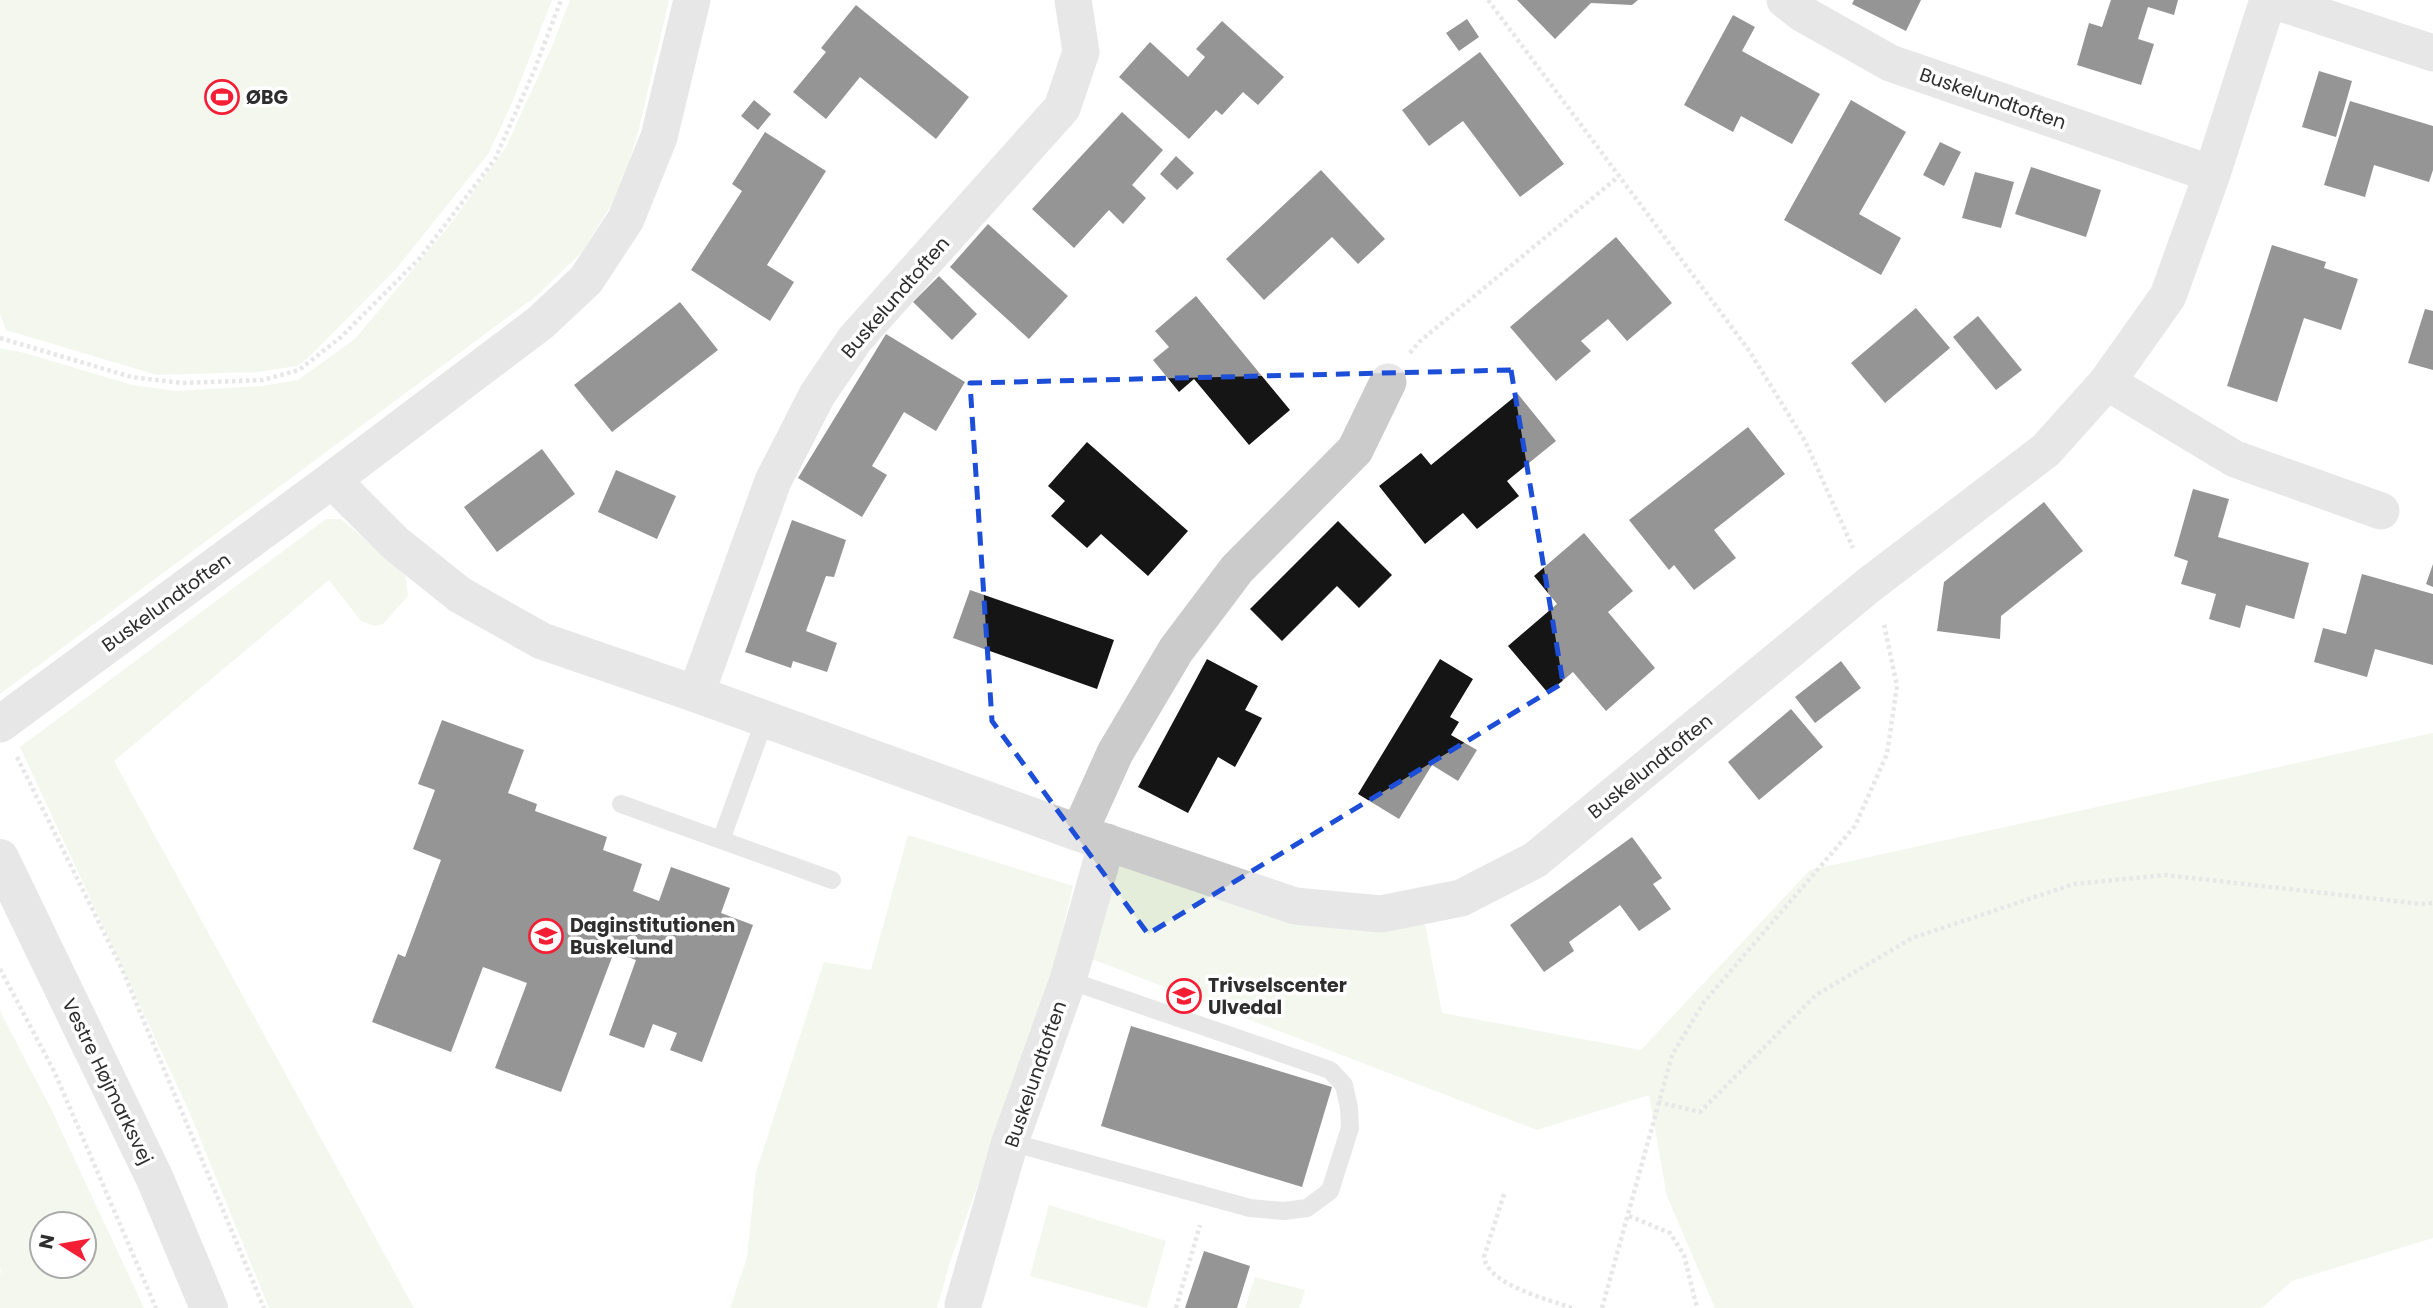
<svg xmlns="http://www.w3.org/2000/svg" width="2433" height="1308" font-family="Poppins,sans-serif">
	<rect width="100%" height="100%" fill="#fff"/>
	<path fill="#e4edda" fill-rule="evenodd" d="M 0,0 L 552,0 L 512,103 L 488,154 L 396,269 L 309,357 L 297,366 L 257,372 L 157,375 L 6,330 L 0,314 Z
		M 570,0 L 669,0 L 639,128 L 621,190 L 582,252 L 535,297 L 0,694 L 0,348 L 25,353 L 132,385 L 176,391 L 262,386 L 298,380 L 355,339 L 449,226 L 506,147 L 553,44 Z
		M 326,519 L 341,519 L 405,574 L 408,596 L 383,624 L 374,626 L 361,621 L 329,580 L 114,761 L 414,1308 L 269,1308 L 189,1111 L 20,747 Z
		M 2433,733 L 2433,1238 L 2292,1281 L 2262,1308 L 1715,1308 L 1667,1196 L 1649,1095 L 1537,1130 L 1089,958 L 1112,861 L 1339,928 L 1425,924 L 1442,1013 L 1641,1050 L 1810,870 Z
		M 908,835 L 1073,886 L 1049,987 L 950,1262 L 937,1308 L 730,1308 L 747,1258 L 756,1172 L 824,962 L 871,970 Z
		M 0,1011 L 52,1111 L 144,1308 L 0,1308 L 0,1270 L 4,1278 L 0,1267 ZM 84,1224 L 84,1266 L 42,1266 L 42,1224 Z
		M 1049,1205 L 1166,1241 L 1147,1308 L 1030,1276 Z
		M 1255,1277 L 1305,1290 L 1299,1308 L 1245,1308 Z"/>
	<path fill="#151515" d="M 1517,0 L 1638,0 L 1632,5 L 1591,3 L 1555,39 Z
		M 1854,0 L 1921,0 L 1906,31 L 1852,4 Z
		M 2111,0 L 2178,0 L 2174,15 L 2148,7 L 2138,39 L 2154,44 L 2141,85 L 2077,65 L 2089,23 L 2102,27 Z
		M 856,5 L 969,97 L 936,139 L 860,77 L 826,119 L 793,92 L 826,52 L 821,48 Z
		M 1733,15 L 1755,27 L 1742,51 L 1820,94 L 1792,144 L 1741,116 L 1733,132 L 1684,105 Z
		M 1467,19 L 1479,37 L 1459,51 L 1446,33 Z
		M 1222,21 L 1284,77 L 1258,105 L 1243,92 L 1222,115 L 1216,110 L 1189,139 L 1119,77 L 1150,42 L 1188,77 L 1205,57 L 1196,49 Z
		M 1480,52 L 1564,164 L 1520,197 L 1463,121 L 1429,146 L 1402,110 Z
		M 2319,71 L 2352,81 L 2336,137 L 2302,127 Z
		M 754,100 L 771,114 L 758,130 L 741,116 Z
		M 1851,100 L 1906,132 L 1859,214 L 1901,238 L 1881,275 L 1784,220 Z
		M 2350,101 L 2433,126 L 2433,170 L 2429,182 L 2374,165 L 2365,197 L 2324,185 Z
		M 1122,112 L 1163,150 L 1132,185 L 1146,198 L 1123,224 L 1109,210 L 1074,248 L 1032,209 Z
		M 765,132 L 826,171 L 767,265 L 794,282 L 770,321 L 691,270 L 742,191 L 732,184 Z
		M 1940,142 L 1961,152 L 1944,186 L 1923,175 Z
		M 1176,156 L 1194,173 L 1177,190 L 1160,174 Z
		M 2031,167 L 2101,190 L 2086,237 L 2015,214 Z
		M 1321,170 L 1385,239 L 1358,264 L 1332,237 L 1264,300 L 1226,259 Z
		M 1975,172 L 2014,182 L 2001,228 L 1962,218 Z
		M 988,224 L 1068,296 L 1029,339 L 950,267 Z
		M 1616,237 L 1672,303 L 1627,341 L 1608,319 L 1581,341 L 1591,351 L 1556,381 L 1510,327 Z
		M 2272,245 L 2326,262 L 2324,268 L 2358,279 L 2341,330 L 2304,318 L 2277,402 L 2227,386 Z
		M 939,276 L 977,314 L 952,340 L 913,302 Z
		M 1196,296 L 1290,410 L 1249,445 L 1194,379 L 1179,392 L 1153,360 L 1169,347 L 1155,331 Z
		M 680,302 L 718,350 L 612,432 L 574,385 Z
		M 1916,308 L 1950,348 L 1885,403 L 1851,363 Z
		M 2425,309 L 2433,311 L 2433,370 L 2408,363 Z
		M 1978,316 L 2022,370 L 1996,390 L 1953,337 Z
		M 886,334 L 965,382 L 936,431 L 904,412 L 872,466 L 887,475 L 862,517 L 798,478 Z
		M 1518,394 L 1556,441 L 1507,481 L 1519,496 L 1477,529 L 1463,513 L 1425,544 L 1379,486 L 1421,453 L 1431,465 Z
		M 1748,427 L 1785,474 L 1714,530 L 1736,558 L 1694,590 L 1674,565 L 1669,570 L 1629,520 Z
		M 1087,442 L 1188,531 L 1148,576 L 1101,534 L 1087,548 L 1051,516 L 1065,501 L 1048,486 Z
		M 542,449 L 575,494 L 497,552 L 464,507 Z
		M 616,470 L 676,496 L 657,539 L 598,512 Z
		M 2193,489 L 2229,499 L 2218,537 L 2309,563 L 2294,619 L 2246,605 L 2240,628 L 2209,619 L 2216,594 L 2181,584 L 2188,561 L 2174,556 Z
		M 2044,502 L 2083,551 L 2001,616 L 2000,639 L 1937,631 L 1944,582 Z
		M 792,520 L 846,540 L 834,577 L 826,576 L 806,631 L 837,643 L 827,672 L 793,661 L 791,668 L 745,652 Z
		M 1338,521 L 1392,575 L 1359,608 L 1337,586 L 1282,641 L 1250,609 Z
		M 1584,533 L 1633,591 L 1608,612 L 1655,668 L 1606,711 L 1573,672 L 1548,693 L 1508,646 L 1557,604 L 1534,576 Z
		M 2433,564 L 2433,587 L 2426,584 Z
		M 2362,574 L 2433,594 L 2433,665 L 2375,649 L 2367,677 L 2314,662 L 2323,628 L 2346,634 Z
		M 970,590 L 1114,640 L 1097,689 L 953,638 Z
		M 1207,659 L 1258,686 L 1245,710 L 1262,718 L 1235,767 L 1218,757 L 1188,813 L 1138,787 Z
		M 1440,659 L 1473,679 L 1450,717 L 1459,722 L 1451,735 L 1477,750 L 1458,781 L 1432,765 L 1399,819 L 1358,794 Z
		M 1841,661 L 1861,688 L 1815,723 L 1795,697 Z
		M 1791,709 L 1823,747 L 1759,800 L 1728,762 Z
		M 442,720 L 524,750 L 508,793 L 537,804 L 535,811 L 607,837 L 603,850 L 642,864 L 633,891 L 659,901 L 671,867 L 730,888 L 721,913 L 753,925 L 702,1062 L 670,1050 L 677,1033 L 653,1024 L 644,1048 L 609,1035 L 636,960 L 614,952 L 561,1092 L 495,1068 L 527,983 L 483,967 L 451,1052 L 372,1022 L 398,954 L 405,957 L 441,860 L 413,849 L 435,790 L 418,784 Z
		M 1632,837 L 1662,878 L 1653,884 L 1671,909 L 1639,931 L 1620,905 L 1569,942 L 1574,951 L 1544,972 L 1510,925 Z
		M 1131,1026 L 1332,1087 L 1302,1187 L 1101,1126 Z
		M 1204,1251 L 1250,1266 L 1237,1308 L 1185,1308 Z"/>
	<g fill="none" stroke-linecap="round" stroke-linejoin="round">
		<path stroke="#cbcbcb" stroke-width="4.5" stroke-dasharray="3.5 3.5" stroke-linecap="butt" d="M 1488,0 L 1748,349 L 1805,441 L 1853,548
			M 0,338 L 131,377 L 182,383 L 263,380 L 299,370 L 341,337 L 420,258 L 495,159 L 534,71 L 561,0
			M 1410,353 L 1419,342 L 1618,177
			M 17,757 L 122,969 L 264,1308
			M 0,969 L 54,1071 L 156,1308
			M 1658,1102 L 1700,1112 L 1816,995 L 1912,938 L 2074,884 L 2165,875 L 2421,904 L 2433,903
			M 1504,1194 L 1484,1257 C 1488,1285 1548,1299 1572,1308
			M 1629,1216 L 1670,1233 L 1684,1255 L 1697,1308
			M 1176,1308 L 1200,1225
			M 1602,1308 L 1672,1055 L 1704,1002 L 1855,826 L 1887,754 L 1897,686 L 1884,624"/>
		<path stroke="#cbcbcb" stroke-width="18" d="M 621,804 L 721,840 L 765,719
			M 721,840 L 832,880
			M 1010,1142 L 1250,1208 L 1284,1211 L 1307,1208 L 1330,1191 L 1350,1128 L 1349,1108 L 1344,1085 L 1330,1070 L 1068,980"/>
		<path stroke="#cbcbcb" stroke-width="37" d="M 1785,0 L 1803,14 L 1890,63 L 2212,174
			M 2272,0 L 2433,53
			M 2107,382 L 2235,459 L 2381,511
			M 332,480 L 395,543 L 460,595 L 542,641 L 696,694 L 1079,833 L 1295,906 L 1381,914 L 1461,898 L 1535,860 L 1869,585 L 2046,450 L 2107,382 L 2168,296 L 2212,174 L 2268,0
			M 696,694 L 773,481 L 817,395 L 855,339 L 1062,108 L 1081,52 L 1073,0
			M 0,724 L 332,480 L 540,323 L 586,280 L 626,219 L 659,137 L 692,0
			M 1079,833 L 1115,753 L 1176,650 L 1237,569 L 1355,450 L 1388,382
			M 963,1305 L 1010,1142 L 1068,980 L 1107,842"/>
		<path stroke="#cbcbcb" stroke-width="38" d="M 0,858 L 155,1179 L 209,1308"/>
	</g>
	<path d="M0 0H2433V1308H0ZM 1511,370 L 1563,683 L 1148,934 L 992,721 L 970,383 Z" fill="#fff" fill-opacity=".55" fill-rule="evenodd"/>
	<path fill="none" stroke="#1d4ed8" stroke-width="5" stroke-dasharray="14 9" stroke-linejoin="round" d="M 1511,370 L 1563,683 L 1148,934 L 992,721 L 970,383 Z"/>
	<defs>
		<g id="stadium-ring" transform="scale(1.75)"><circle r="9.5" fill="#fff" stroke="#f51f35" stroke-width="1.5"/><path d="M0-5a6.5 5 0 1 0 0 10a6.5 5 0 1 0 0-10ZM-3.5-1.8h7v3.6h-7Z" fill="#f51f35"/></g>
		<g id="school-ring" transform="scale(1.75)"><circle r="9.5" fill="#fff" stroke="#f51f35" stroke-width="1.5"/><path d="M0-5L7-2L0 1L-7-2ZM-4 1L0 2.5L4 1V4Q0 6-4 4Z" fill="#f51f35"/></g>
	</defs>
	<g fill-rule="evenodd">
		<use href="#stadium-ring" x="222" y="97"/>
		<use href="#school-ring" x="546" y="936"/>
		<use href="#school-ring" x="1184" y="996"/>
	</g>
	<g text-anchor="middle" stroke-width="7" stroke-linejoin="round" paint-order="stroke">
		<g font-size="19" font-weight="bold" fill="#2e2e2e" stroke="#fff" text-anchor="start">
			<text x="246" y="104">ØBG</text>
			<text x="570" y="932">Daginstitutionen<tspan x="570" dy="22">Buskelund</tspan></text>
			<text x="1208" y="992">Trivselscenter<tspan x="1208" dy="22">Ulvedal</tspan></text>
		</g>
		<g font-size="19" fill="#2e2e2e" stroke="#fff">
			<text transform="translate(1993 98) rotate(19)" y="7">Buskelundtoften</text>
			<text transform="translate(895 297) rotate(-49)" y="7">Buskelundtoften</text>
			<text transform="translate(166 602) rotate(-36)" y="7">Buskelundtoften</text>
			<text transform="translate(1650 766) rotate(-39)" y="7">Buskelundtoften</text>
			<text transform="translate(1035 1074) rotate(-71)" y="7">Buskelundtoften</text>
			<text transform="translate(108 1081) rotate(64)" y="7">Vestre Højmarksvej</text>
		</g>
	</g>
	<g transform="translate(63 1245) rotate(281)"><circle r="33" fill="#ffffff" stroke="#ababab" stroke-width="2"/>
	<path d="M0-5L12 26L0 18L-12 26Z" fill="#f51f35"/>
	<text y="-10" font-size="19" font-weight="bold" text-anchor="middle" fill="#2e2e2e">N</text>
	</g>
</svg>
